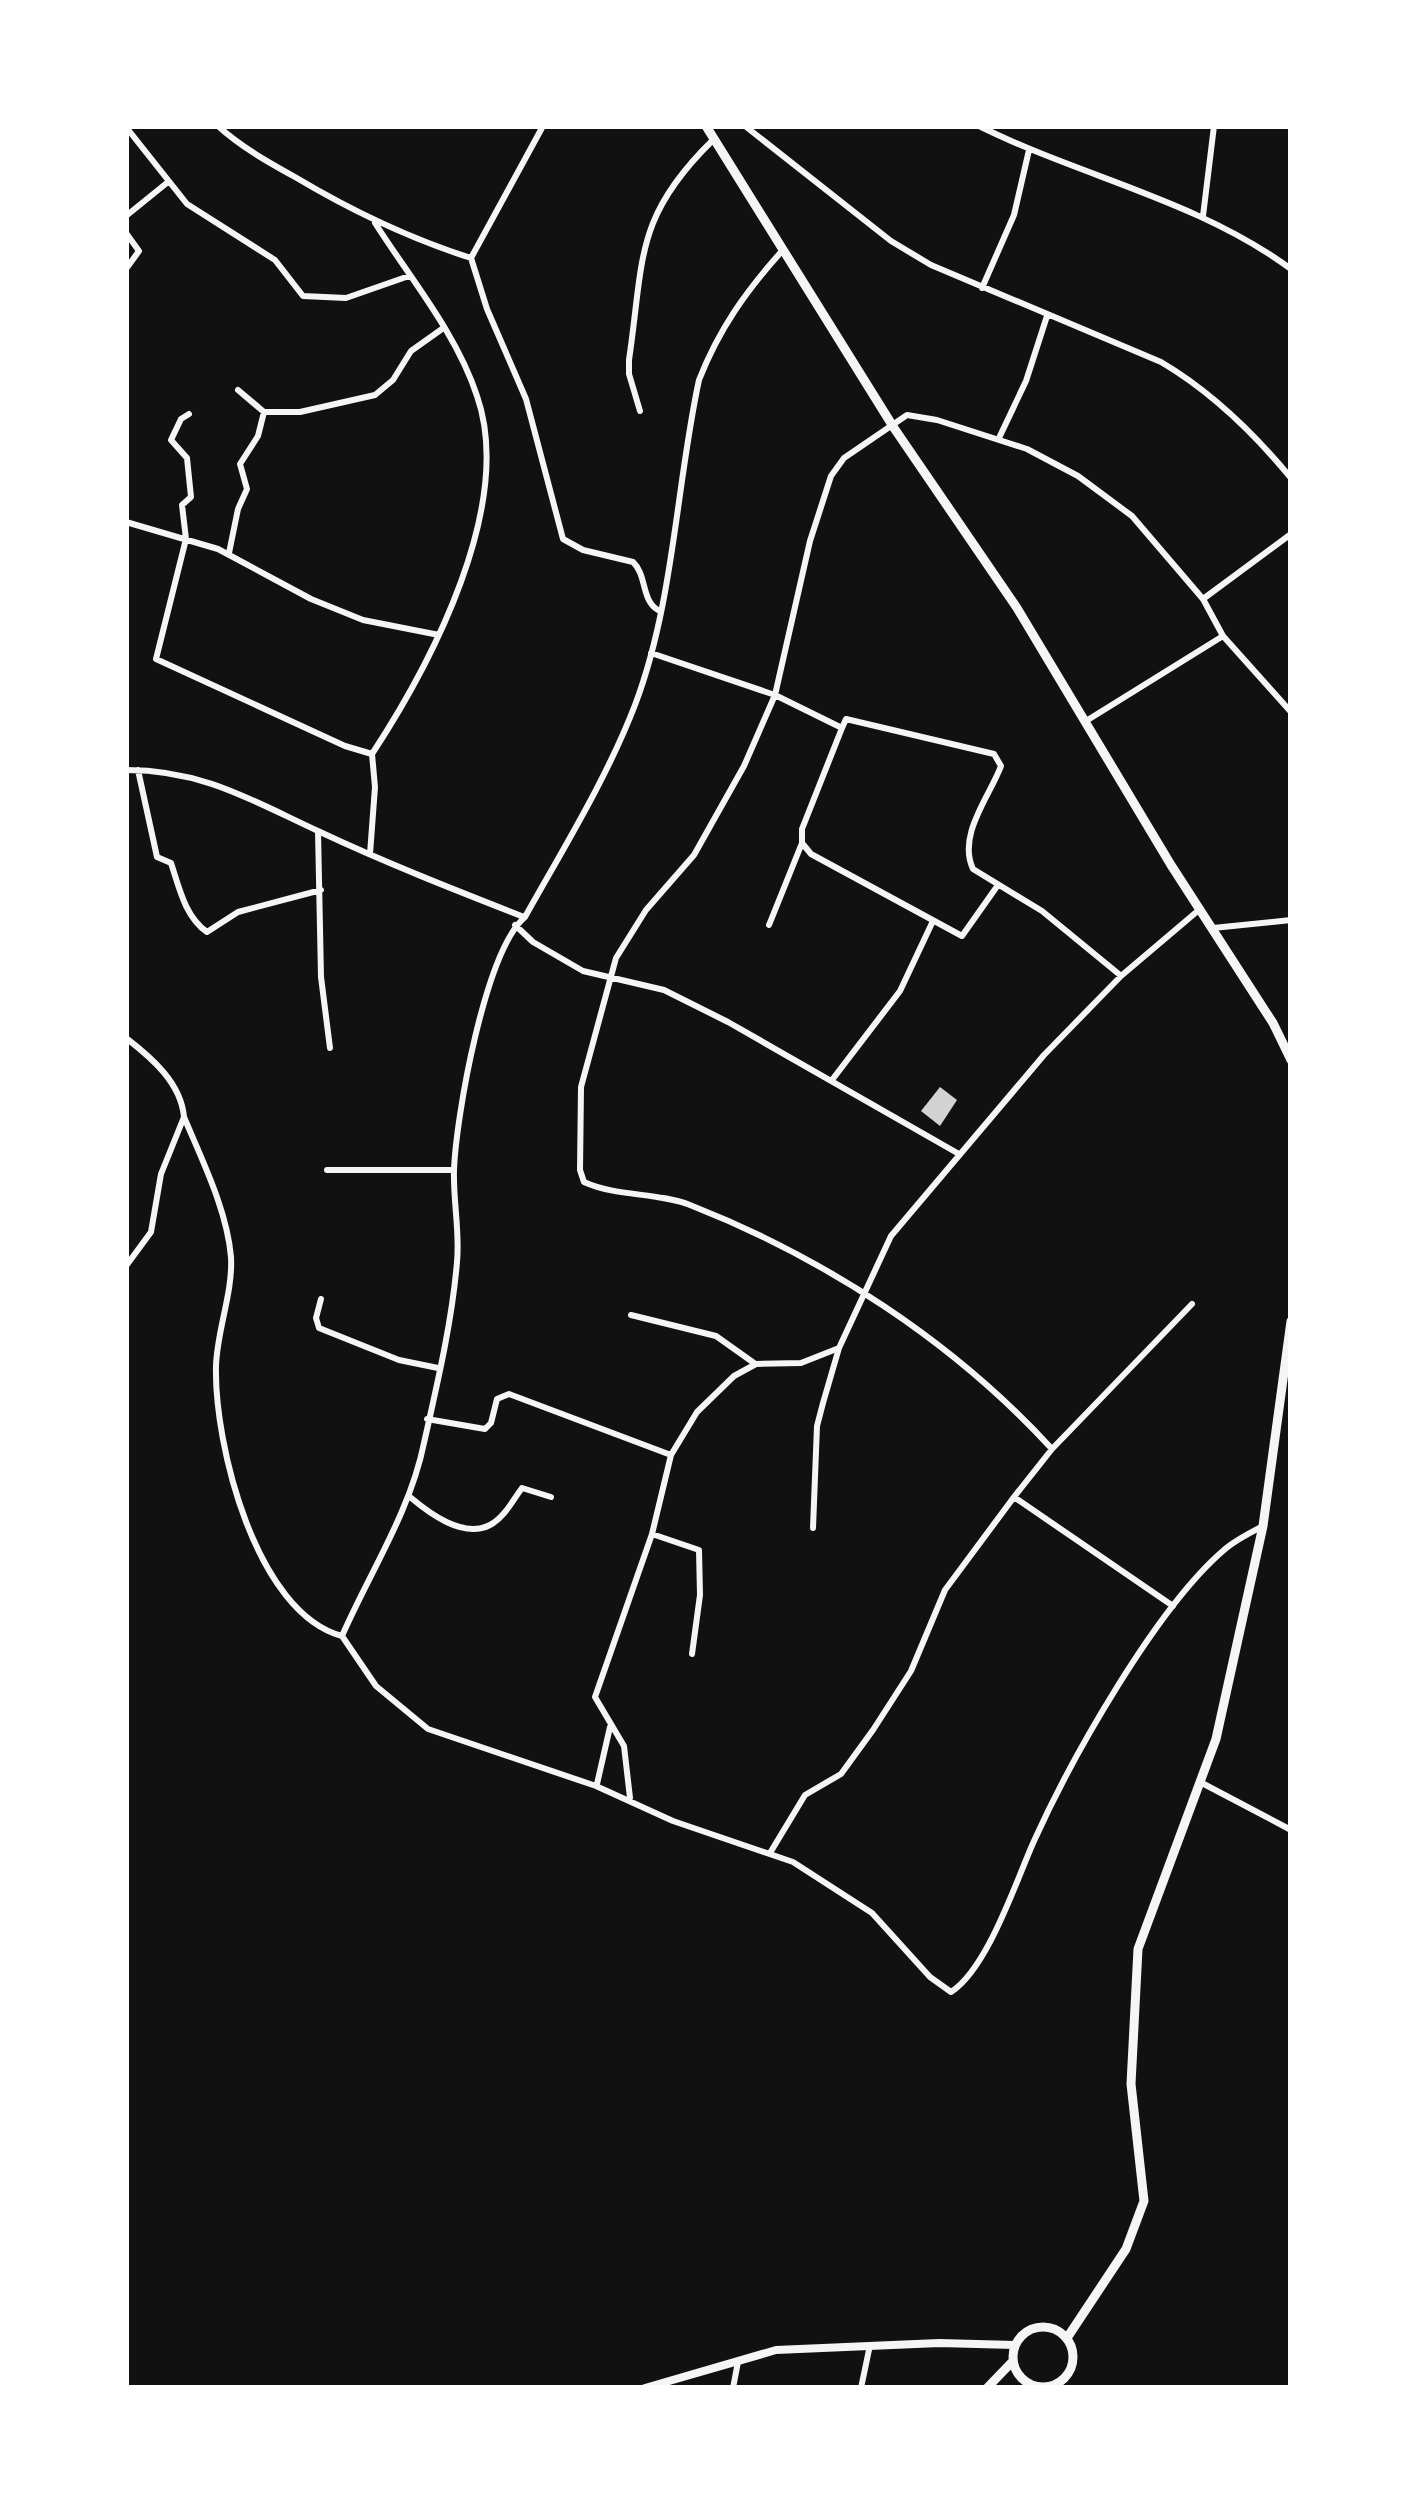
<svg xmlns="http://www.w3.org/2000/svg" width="1417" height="2514" font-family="'Source Serif 4',serif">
	<rect width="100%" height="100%" fill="#111"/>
	<path fill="#d3d3d3" d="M 940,1087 L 957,1100 L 940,1126 L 921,1111 Z"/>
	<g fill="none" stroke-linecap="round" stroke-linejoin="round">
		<path stroke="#f5f5f5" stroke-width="6" d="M 218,126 C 241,147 268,162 295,177 C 352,211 408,238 471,258
			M 543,126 L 471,258 L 487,309 L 526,399 L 563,539 L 583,550 L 633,562 C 647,575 641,600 658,610
			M 745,126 L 891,241 L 931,265 L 1161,362 C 1212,392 1253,432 1291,478
			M 979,126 C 1082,177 1197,200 1291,269
			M 126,127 L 187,204 L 275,260 L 303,296 L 346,298 L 409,276
			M 126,216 L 168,182
			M 1203,216 L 1214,126
			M 126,233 L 139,251 L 126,269
			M 982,288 L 1014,215 L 1029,150
			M 238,390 L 264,412 L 300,412 L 375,395 L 393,380 L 411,351 L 442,329
			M 640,411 L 629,374 L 629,360 C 644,259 634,217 713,140
			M 189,414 L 181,419 L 171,440 L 187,458 L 191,497 L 182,505 L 186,539 L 156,659 L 345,746 L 372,754
			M 999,438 L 1026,381 L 1047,316
			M 126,522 L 218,549 L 311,599 L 363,620 L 439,635
			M 229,553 L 238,509 L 247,489 L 240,464 L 258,436 L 264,412
			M 1203,599 L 1291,534
			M 651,653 L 775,695 L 842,728
			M 1086,721 L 1223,636
			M 842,728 L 846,719 L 994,754 L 1001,766 C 990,796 957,835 973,869 L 1042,911 L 1120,975
			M 842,728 L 802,829 L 802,843 L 811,854 L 962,936 L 998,885
			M 126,770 C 203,770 251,800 318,831 C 386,863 455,890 524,917
			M 138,770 L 157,857 L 171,863 C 179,887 185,917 207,932 L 238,912 L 321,890
			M 318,831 L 321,977 L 330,1048
			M 370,854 L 375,787 L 372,754 C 431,664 515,505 477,396 C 457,334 410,278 375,223
			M 515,925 L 533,942 L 583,971 L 664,990 L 728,1022 L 959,1154
			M 769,925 L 802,843
			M 1213,928 L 1291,920
			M 126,1038 C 152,1058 181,1083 184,1117 C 202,1160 227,1210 231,1257 C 233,1293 217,1330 216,1366 C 214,1444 256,1613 342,1636
			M 832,1080 L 900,991 L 932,923
			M 327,1170 L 454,1170
			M 126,1266 L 151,1232 L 161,1174 L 184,1117
			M 321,1299 L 316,1318 L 319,1328 L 399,1360 L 438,1368
			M 631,1315 L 716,1336 L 754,1363
			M 427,1419 L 485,1429 L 491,1423 L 497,1399 L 509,1394 L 671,1455
			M 1052,1449 C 954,1342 825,1258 690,1205 C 656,1192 617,1197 584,1182 L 580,1170 L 581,1087 L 616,958 L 646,910 L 694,855 L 744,766 L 775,695 L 810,541 L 831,476 L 844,458 L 907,415 L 937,420 L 1027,449 L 1078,476 L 1132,516 L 1203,599 L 1223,636 L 1291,712
			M 410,1497 C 429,1513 463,1539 490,1525 C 504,1518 513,1500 522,1488 L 551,1497
			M 1014,1497 L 1173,1606
			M 813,1528 L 817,1426 L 823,1403 L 839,1348 L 891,1236 L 1044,1055 L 1121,976 L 1200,909
			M 652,1534 L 699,1550 L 700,1595 L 692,1654
			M 342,1636 C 370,1572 410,1512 424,1443 C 437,1385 452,1322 457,1262 C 460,1232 453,1201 454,1170 C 456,1117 485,951 525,917 C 563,849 607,778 635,705 C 674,602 676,486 699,380 C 719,329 746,291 782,251
			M 342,1636 L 376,1686 L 428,1729 L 596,1786 L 673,1821 L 793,1862 L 872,1913 L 930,1977 L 951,1992 C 988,1968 1016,1881 1034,1841 C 1071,1759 1156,1608 1224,1550 C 1235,1540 1250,1533 1263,1526
			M 1200,1782 L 1291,1830
			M 597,1784 L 610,1727
			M 630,1798 L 624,1746 L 595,1697 L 652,1534 L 671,1455 L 697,1412 L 734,1376 L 756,1364 L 801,1363 L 839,1348
			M 770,1853 L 805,1795 L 841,1774 L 873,1730 L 911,1671 L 945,1590 L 1014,1497 L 1052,1449 L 1192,1304
			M 733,2388 L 738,2362
			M 861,2388 L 870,2345"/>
		<path stroke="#f5f5f5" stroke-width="8" d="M 645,2388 L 776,2350 L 939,2343 L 1015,2345"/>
		<path stroke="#f5f5f5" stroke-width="9" d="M 706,126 L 894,428 L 1017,608 L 1171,865 L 1273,1023 L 1291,1060
			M1013 2357a30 30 0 1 1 60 0a30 30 0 1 1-60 0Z
			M 1067,2338 L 1126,2249 L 1144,2201 L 1131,2084 L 1138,1949 L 1216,1739 L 1263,1526 L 1291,1321
			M 987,2388 L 1013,2361"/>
	</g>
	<rect width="1417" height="2514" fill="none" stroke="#ffffff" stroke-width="258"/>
</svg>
